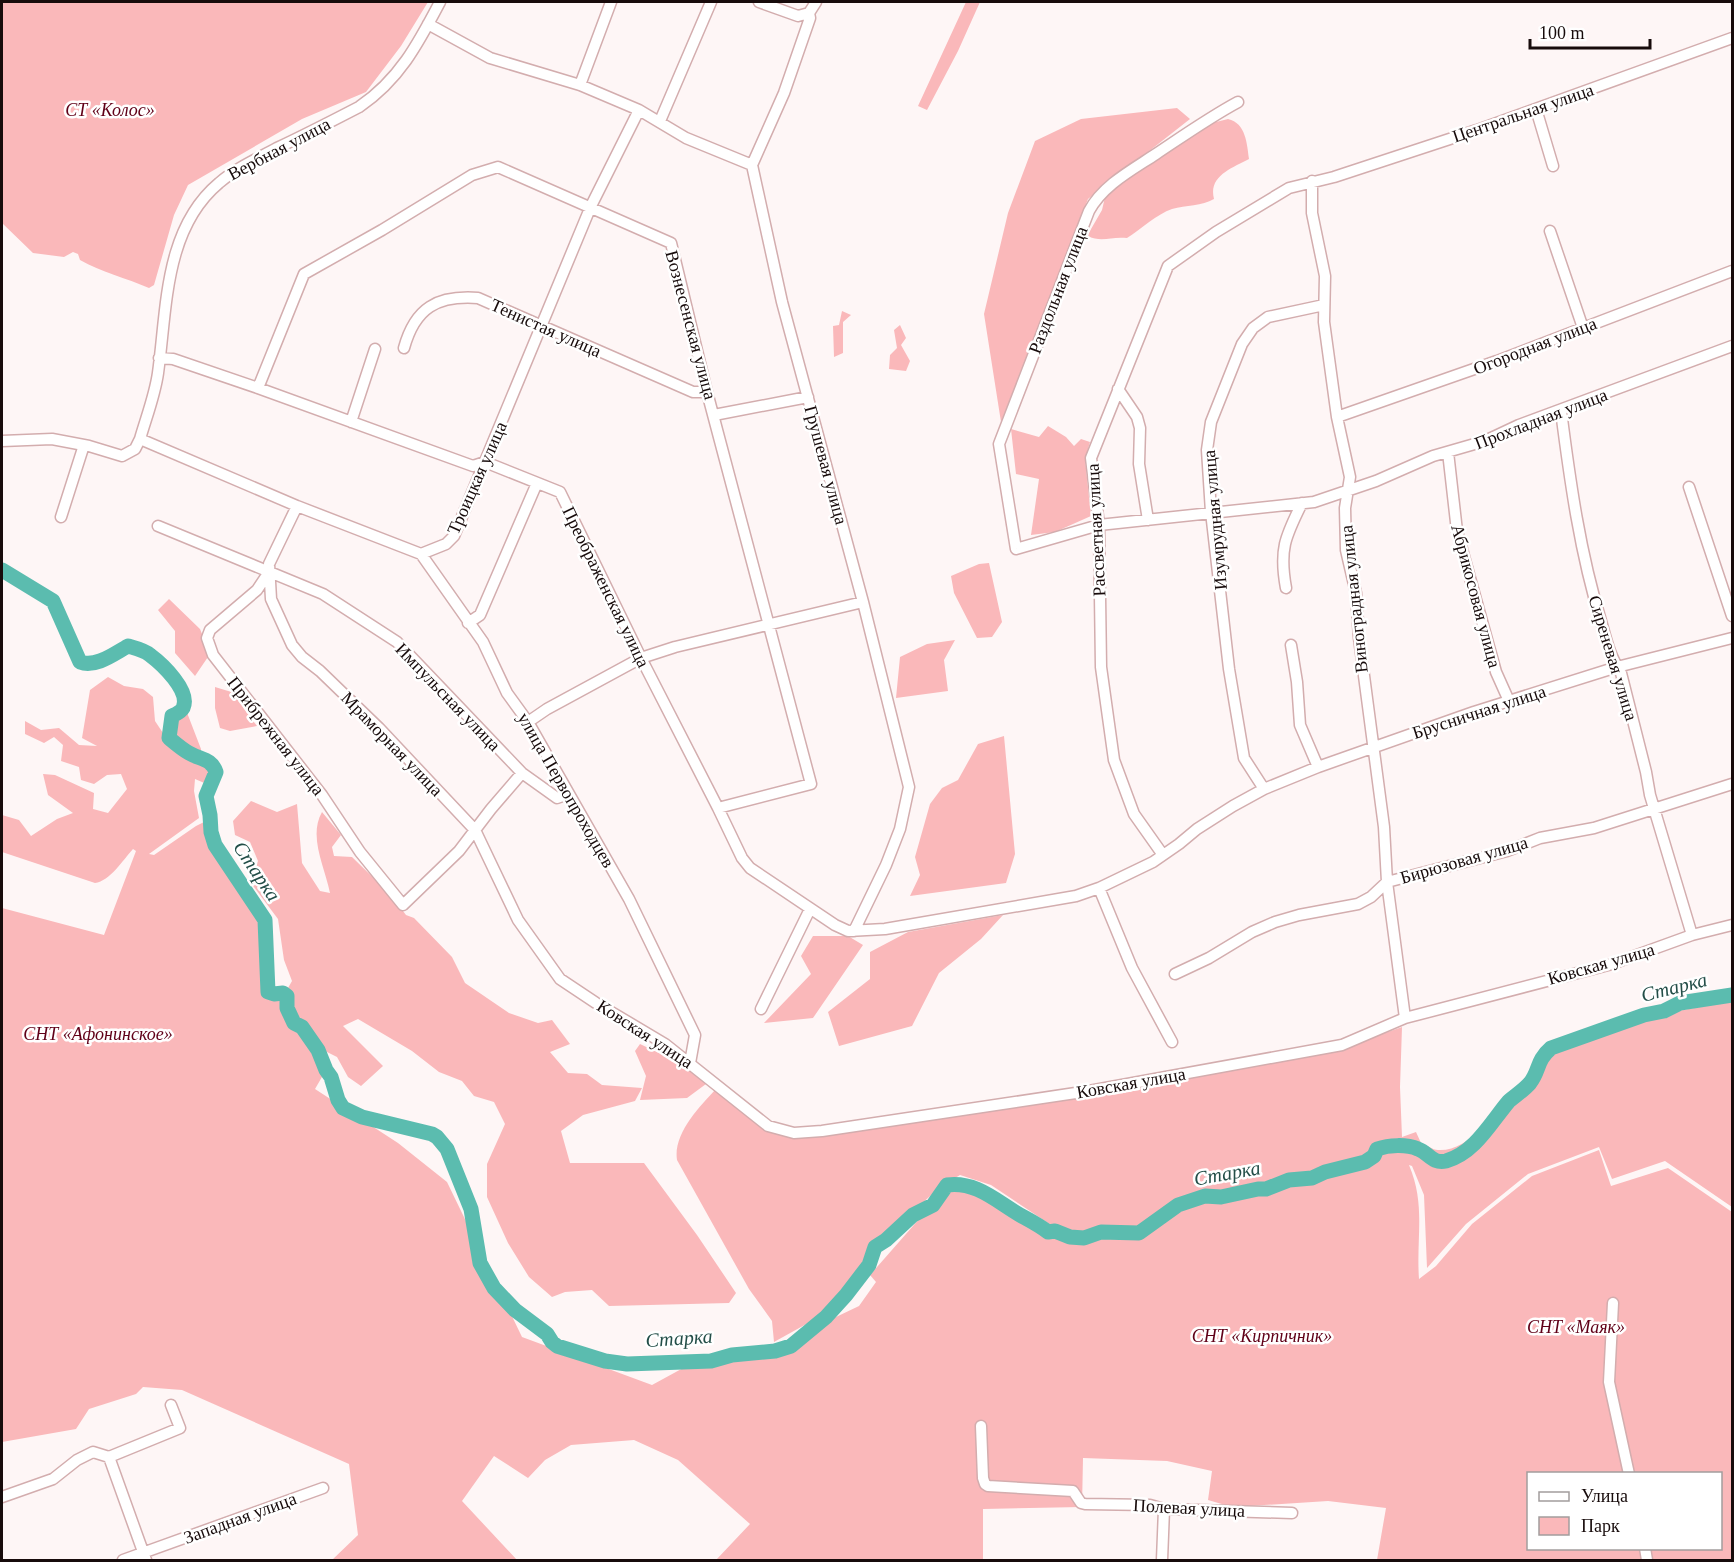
<svg xmlns="http://www.w3.org/2000/svg" width="1734" height="1562" font-family="Georgia,serif">
	<rect width="100%" height="100%" fill="#fef6f6"/>
	<path fill="#fab8ba" fill-rule="evenodd" d="M 2,2 L 428,2 L 401,46 L 366,92 L 302,119 L 188,185 L 174,215 L 154,285 L 149,288 C 126,278 101,272 80,260 L 78,254 L 73,252 L 64,257 L 33,253 L 2,223 Z
		M 966,2 L 980,2 L 958,51 L 927,110 L 918,106 Z
		M 1177,108 L 1190,119 L 1088,199 L 1001,422 L 984,314 L 1008,213 L 1035,141 L 1081,119 Z
		M 1228,119 C 1246,123 1247,144 1249,159 C 1232,168 1208,176 1214,199 C 1202,206 1186,205 1172,209 C 1157,214 1141,229 1127,238 C 1111,236 1103,243 1087,236 L 1102,210 L 1106,193 L 1208,124 Z
		M 842,311 L 851,315 L 843,322 L 843,353 L 834,357 L 833,326 L 839,325 Z
		M 900,325 L 906,338 L 901,345 L 910,361 L 906,371 L 889,369 L 890,355 L 897,348 L 894,330 Z
		M 1048,426 L 1066,437 L 1074,446 L 1081,439 L 1090,442 L 1085,459 L 1091,516 L 1055,532 L 1031,535 L 1039,479 L 1016,474 L 1011,429 L 1039,437 Z
		M 989,563 L 1002,622 L 992,637 L 977,638 L 954,593 L 951,576 L 979,564 Z
		M 169,599 L 200,629 L 210,654 L 195,676 L 175,653 L 175,631 L 158,610 Z
		M 955,640 L 944,660 L 948,691 L 896,698 L 900,657 L 927,644 Z
		M 108,677 L 124,686 L 143,689 L 153,697 L 155,721 L 167,739 L 192,759 L 206,761 L 212,765 L 215,772 L 209,785 L 195,779 L 194,791 L 199,818 L 149,854 L 154,855 L 196,826 L 208,820 L 211,845 L 227,868 L 231,869 L 265,920 L 268,992 L 274,994 L 283,993 L 287,996 L 287,1008 L 294,1023 L 302,1027 L 318,1050 L 326,1070 L 315,1089 L 398,1143 L 447,1182 L 522,1337 L 652,1385 L 696,1361 L 769,1349 L 859,1306 L 876,1282 L 870,1275 L 920,1218 L 913,1215 L 933,1205 L 947,1185 C 976,1181 996,1201 1020,1215 C 1029,1220 1039,1225 1048,1231 L 1055,1231 L 1070,1237 L 1084,1238 L 1101,1232 L 1139,1233 L 1154,1221 L 1139,1231 L 1101,1230 L 1084,1236 L 1071,1236 L 1057,1229 L 991,1185 L 960,1175 L 939,1188 L 897,1226 L 872,1244 L 866,1264 L 819,1317 L 774,1342 L 772,1321 L 749,1289 L 677,1160 C 673,1134 699,1107 716,1089 L 795,1136 L 1340,1049 L 1402,1027 L 1400,1087 L 1402,1137 L 1416,1132 L 1421,1143 C 1426,1145 1433,1150 1438,1150 C 1469,1152 1494,1114 1511,1093 L 1519,1095 L 1533,1082 L 1543,1057 L 1552,1050 L 1645,1017 L 1732,1001 L 1732,1207 L 1665,1161 L 1612,1179 L 1599,1147 L 1528,1174 L 1466,1224 L 1427,1268 L 1424,1195 L 1412,1166 L 1409,1165 C 1426,1205 1416,1237 1419,1279 L 1436,1266 L 1472,1224 L 1532,1176 L 1599,1150 L 1611,1186 L 1668,1168 L 1732,1212 L 1732,1560 L 1377,1560 L 1386,1508 L 1328,1501 L 1232,1507 L 1208,1500 L 1212,1471 L 1167,1461 L 1083,1458 L 1082,1507 L 983,1509 L 983,1560 L 716,1560 L 750,1524 L 678,1460 L 634,1440 L 571,1445 L 545,1460 L 528,1478 L 494,1456 L 462,1501 L 517,1560 L 332,1560 L 358,1535 L 349,1464 L 182,1390 L 143,1387 L 136,1394 L 89,1409 L 76,1429 L 2,1442 L 2,908 L 104,935 L 136,851 L 133,849 C 123,860 110,881 95,883 L 2,852 L 2,815 L 19,820 L 31,836 L 57,819 L 73,813 L 48,795 L 43,774 L 55,775 L 94,793 L 93,809 L 108,813 L 127,789 L 121,774 L 107,775 L 94,784 L 81,780 L 79,767 L 61,761 L 63,745 L 54,737 L 44,743 L 25,734 L 25,721 L 41,730 L 59,728 L 79,745 L 97,746 L 82,738 L 90,690 ZM 1353,1163 L 1354,1165 L 1325,1172 L 1312,1178 L 1289,1180 L 1266,1189 L 1258,1189 L 1221,1197 L 1205,1196 L 1178,1205 L 1158,1218 L 1177,1204 L 1205,1193 L 1221,1196 L 1257,1187 L 1267,1188 L 1289,1178 L 1311,1176 L 1324,1170 ZM 1528,1474 L 1720,1474 L 1720,1548 L 1528,1548 Z
		M 215,687 L 238,694 L 244,709 L 257,726 L 230,731 L 220,728 L 215,708 Z
		M 186,710 L 201,749 L 201,755 L 191,753 L 170,738 L 173,717 Z
		M 1004,736 L 1015,854 L 1006,883 L 910,896 L 920,875 L 915,857 L 930,804 L 942,788 L 958,780 L 978,744 Z
		M 251,801 L 277,812 L 297,804 L 302,863 L 320,891 L 330,893 C 325,867 308,837 322,812 L 341,835 L 332,847 L 334,856 L 352,857 L 390,894 L 406,915 L 414,918 L 452,957 L 465,983 L 509,1013 L 538,1023 L 552,1020 L 570,1044 L 550,1052 L 568,1073 L 587,1074 L 602,1085 L 642,1088 L 635,1101 L 583,1115 L 561,1131 L 570,1163 L 644,1163 L 697,1235 L 736,1293 L 729,1303 L 609,1306 L 592,1290 L 565,1292 L 552,1297 L 529,1277 L 508,1243 L 487,1197 L 487,1164 L 505,1124 L 494,1102 L 474,1096 L 462,1081 L 439,1072 L 412,1051 L 358,1019 L 343,1026 L 383,1066 L 361,1086 L 348,1077 L 337,1057 L 325,1051 L 305,1023 L 298,1022 L 292,1007 L 288,988 L 292,981 L 284,960 L 278,919 L 251,883 L 258,861 L 250,842 L 235,835 L 233,821 Z
		M 1003,915 L 981,939 L 939,973 L 912,1026 L 839,1046 L 828,1012 L 870,979 L 870,952 L 908,932 Z
		M 813,936 L 848,936 L 863,945 L 813,1018 L 764,1023 L 811,974 L 801,956 Z
		M 640,1044 L 690,1068 L 706,1084 L 687,1098 L 640,1100 L 646,1076 L 635,1051 Z"/>
	<g fill="none" stroke-linecap="round" stroke-linejoin="round">
		<path stroke="#5bbcaf" stroke-width="15" d="M 2,570 L 53,601 L 80,662 C 96,668 115,653 128,646 C 135,648 144,650 150,655 C 162,664 191,691 183,708 C 181,712 176,714 172,716 L 169,738 C 175,743 182,749 189,753 C 201,760 211,758 216,772 L 206,796 L 210,815 L 211,832 L 215,845 L 265,920 L 268,992 L 274,994 L 283,993 L 287,996 L 287,1008 L 294,1023 L 302,1027 L 318,1050 L 326,1070 L 331,1077 L 338,1100 L 343,1108 L 362,1117 L 432,1134 L 437,1137 L 447,1149 L 471,1209 L 480,1263 L 494,1288 L 515,1310 L 547,1334 L 552,1342 L 557,1346 L 605,1361 L 627,1364 L 711,1361 L 732,1355 L 775,1351 L 791,1346 L 826,1317 L 846,1295 L 869,1265 L 875,1247 L 886,1240 L 913,1215 L 933,1205 L 947,1185 C 976,1181 996,1201 1020,1215 C 1029,1220 1039,1225 1048,1232 L 1055,1231 L 1070,1237 L 1084,1238 L 1101,1232 L 1139,1233 L 1178,1205 L 1205,1196 L 1221,1197 L 1258,1189 L 1266,1189 L 1289,1180 L 1312,1178 L 1325,1172 L 1365,1162 L 1374,1156 L 1377,1149 C 1389,1145 1406,1144 1418,1149 C 1429,1153 1432,1164 1446,1161 C 1475,1153 1491,1122 1509,1101 C 1516,1095 1524,1090 1530,1083 C 1540,1070 1536,1061 1551,1048 L 1644,1015 L 1664,1011 L 1680,1003 L 1732,995"/>
		<g stroke="#d3adae" stroke-width="13">
			<path id="minor" d="M 759,2 L 798,16 L 809,13
				M 816,2 L 809,13 L 810,18 L 784,93 L 752,165 L 782,302 L 863,602 L 909,787 L 900,829 L 886,865 L 854,931
				M 428,24 L 490,58 L 580,85 L 639,110 L 686,138 L 752,165
				M 580,85 L 611,2
				M 1238,102 C 1210,117 1183,136 1156,154 C 1132,170 1103,185 1089,211 L 999,444 L 1016,549 L 1099,525 L 1314,502 L 1376,481 L 1433,456 L 1485,441 L 1519,425 L 1732,346
				M 1536,109 L 1553,166
				M 660,121 L 711,2
				M 1312,181 L 1312,213 L 1325,276 L 1324,322 L 1337,417 L 1350,477 L 1345,508 L 1346,550 L 1356,593 L 1359,638 L 1384,827 L 1387,882 L 1405,1018
				M 1550,231 L 1583,328
				M 404,348 C 415,308 437,295 478,298 L 693,392 L 707,392
				M 159,358 L 173,359 L 258,388 L 473,466 L 485,462 L 560,492 L 641,658 L 718,808 L 742,858 L 750,868 L 835,925 L 848,931 L 885,929 L 1076,896 L 1099,888 L 1153,862 L 1179,844 L 1197,829 L 1233,806 L 1264,789 L 1318,767 L 1474,712 L 1617,667 L 1732,638
				M 258,388 L 304,274 L 382,230 L 472,175 L 498,167 L 671,243 L 707,392 L 811,784 L 718,808
				M 1118,389 L 1137,417 L 1140,428 L 1139,464 L 1148,520
				M 1561,411 C 1570,481 1580,553 1601,621 C 1606,639 1610,657 1621,673 L 1646,772 L 1650,795 L 1692,935
				M 714,415 L 808,397
				M 1337,417 L 1497,361 L 1732,271
				M 351,422 L 375,349
				M 140,439 L 297,506 L 421,554 L 446,544 L 454,536 L 591,206 L 639,110
				M 2,441 L 52,439 L 89,446 L 122,456 L 135,449 L 140,439 C 146,418 155,395 158,373 C 167,308 164,229 219,183 C 236,168 257,159 277,148 C 305,135 332,121 359,107 C 399,80 418,44 440,2
				M 1448,452 L 1457,531 L 1496,672 L 1509,701
				M 1689,487 L 1732,616
				M 297,506 L 269,564 L 271,599 L 292,645 L 302,657 L 320,671 L 379,728 L 475,830 L 518,920 L 560,979 L 596,1003 L 665,1044 L 768,1126 L 794,1133 L 822,1131 L 1089,1091 L 1342,1045 L 1405,1018 L 1612,964 L 1692,935 L 1732,925
				M 61,517 L 84,445
				M 158,526 L 323,594 L 397,642 L 522,773 L 557,798 L 568,794
				M 421,554 L 483,642 L 507,693 L 528,722 L 629,899 L 695,1035 L 690,1063
				M 269,572 L 257,590 L 210,630 L 207,638 L 213,655 L 322,795 L 360,852 L 403,905 L 459,851 L 491,809 L 522,773
				M 1286,588 C 1279,550 1285,537 1302,503
				M 468,623 L 480,615 L 537,483
				M 1291,645 L 1297,682 L 1300,725 L 1318,767
				M 528,722 L 547,709 L 641,658 L 675,647 L 863,602
				M 1264,789 L 1244,758 L 1229,669 L 1211,512 L 1207,450 L 1211,422 L 1242,344 L 1253,328 L 1268,317 L 1324,305
				M 1163,855 L 1134,814 L 1114,760 L 1101,667 L 1099,525 L 1091,458 L 1168,266 L 1216,232 L 1289,188 L 1334,177 L 1477,130 L 1732,38
				M 1099,888 L 1132,968 L 1172,1042
				M 1175,974 L 1209,958 L 1252,932 L 1275,922 L 1299,915 L 1358,904 L 1371,897 L 1387,882 L 1507,851 L 1540,838 L 1594,828 L 1732,784
				M 761,1009 L 810,909
				M 1613,1303 L 1609,1382 L 1629,1474
				M 981,1426 L 983,1478 L 985,1484 L 988,1486 L 1073,1491 L 1081,1503 L 1085,1504 L 1150,1505 L 1164,1509 L 1292,1513
				M 109,1457 L 146,1560
				M 2,1497 L 53,1479 L 77,1460 L 93,1452 L 109,1457 L 180,1428 L 171,1405
				M 1645,1548 L 1647,1560
				M 123,1560 L 323,1488
				M 1162,1560 L 1164,1509"/>
		</g>
		<use href="#minor" stroke="#fff" stroke-width="10"/>
	</g>
	<g text-anchor="middle" stroke-width="5" stroke-linejoin="round" paint-order="stroke">
		<g font-size="18" font-style="italic" fill="#600018" stroke="#fff">
			<text x="110" y="116">СТ «Колос»</text>
			<text x="98" y="1040">СНТ «Афонинское»</text>
			<text x="1576" y="1333">СНТ «Маяк»</text>
			<text x="1262" y="1342">СНТ «Кирпичник»</text>
		</g>
		<g font-size="18" fill="#170b0b" stroke="#fff">
			<text transform="translate(1523 113) rotate(-19)" y="6">Центральная улица</text>
			<text transform="translate(279 149) rotate(-28)" y="6">Вербная улица</text>
			<text transform="translate(1058 290) rotate(-69)" y="6">Раздольная улица</text>
			<text transform="translate(691 325) rotate(75)" y="6">Вознесенская улица</text>
			<text transform="translate(546 328) rotate(24)" y="6">Тенистая улица</text>
			<text transform="translate(1535 346) rotate(-21)" y="6">Огородная улица</text>
			<text transform="translate(1541 419) rotate(-21)" y="6">Прохладная улица</text>
			<text transform="translate(826 465) rotate(75)" y="6">Грушевая улица</text>
			<text transform="translate(477 478) rotate(-66)" y="6">Троицкая улица</text>
			<text transform="translate(1215 520) rotate(-95)" y="6">Изумрудная улица</text>
			<text transform="translate(1096 530) rotate(-93)" y="6">Рассветная улица</text>
			<text transform="translate(606 587) rotate(64)" y="6">Преображенская улица</text>
			<text transform="translate(1476 596) rotate(75)" y="6">Абрикосовая улица</text>
			<text transform="translate(1354 599) rotate(-96)" y="6">Виноградная улица</text>
			<text transform="translate(1613 658) rotate(73)" y="6">Сиреневая улица</text>
			<text transform="translate(448 697) rotate(46)" y="6">Импульсная улица</text>
			<text transform="translate(1479 712) rotate(-18)" y="6">Брусничная улица</text>
			<text transform="translate(276 736) rotate(52)" y="6">Прибрежная улица</text>
			<text transform="translate(392 744) rotate(46)" y="6">Мраморная улица</text>
			<text transform="translate(566 790) rotate(60)" y="6">улица Первопроходцев</text>
			<text transform="translate(1464 860) rotate(-16)" y="6">Бирюзовая улица</text>
			<text transform="translate(1601 964) rotate(-16)" y="6">Ковская улица</text>
			<text transform="translate(645 1034) rotate(33)" y="6">Ковская улица</text>
			<text transform="translate(1131 1083) rotate(-10)" y="6">Ковская улица</text>
			<text transform="translate(1189 1508) rotate(3)" y="6">Полевая улица</text>
			<text transform="translate(240 1518) rotate(-20)" y="6">Западная улица</text>
		</g>
		<g font-size="20" font-style="italic" fill="#234e48" stroke="#fff">
			<text transform="translate(257 871) rotate(56)" y="7">Старка</text>
			<text transform="translate(1674 987) rotate(-14)" y="7">Старка</text>
			<text transform="translate(1227 1173) rotate(-10)" y="7">Старка</text>
			<text transform="translate(679 1338) rotate(-4)" y="7">Старка</text>
		</g>
	</g>
	<rect width="1734" height="1562" fill="none" stroke="#170b0b" stroke-width="6"/>
	<rect x="1527" y="1472" width="195" height="78" fill="#ffffff" stroke="#a29d9d" stroke-width="1.5"/>
	<rect x="1539" y="1492" width="30" height="9" fill="#ffffff" stroke="#a29d9d" stroke-width="1.5"/>
	<text x="1581" y="1502" font-size="18" fill="#170b0b">Улица</text>
	<rect x="1539" y="1517" width="30" height="18" fill="#fab8ba" stroke="#a29d9d" stroke-width="1.5"/>
	<text x="1581" y="1532" font-size="18" fill="#170b0b">Парк</text>
	<path d="M1530 39v9h120v-9" fill="none" stroke="#170b0b" stroke-width="3"/>
	<text x="1539" y="39" font-size="18" fill="#170b0b" stroke="#ffffff" stroke-width="4.5" paint-order="stroke">100 m</text>
</svg>
